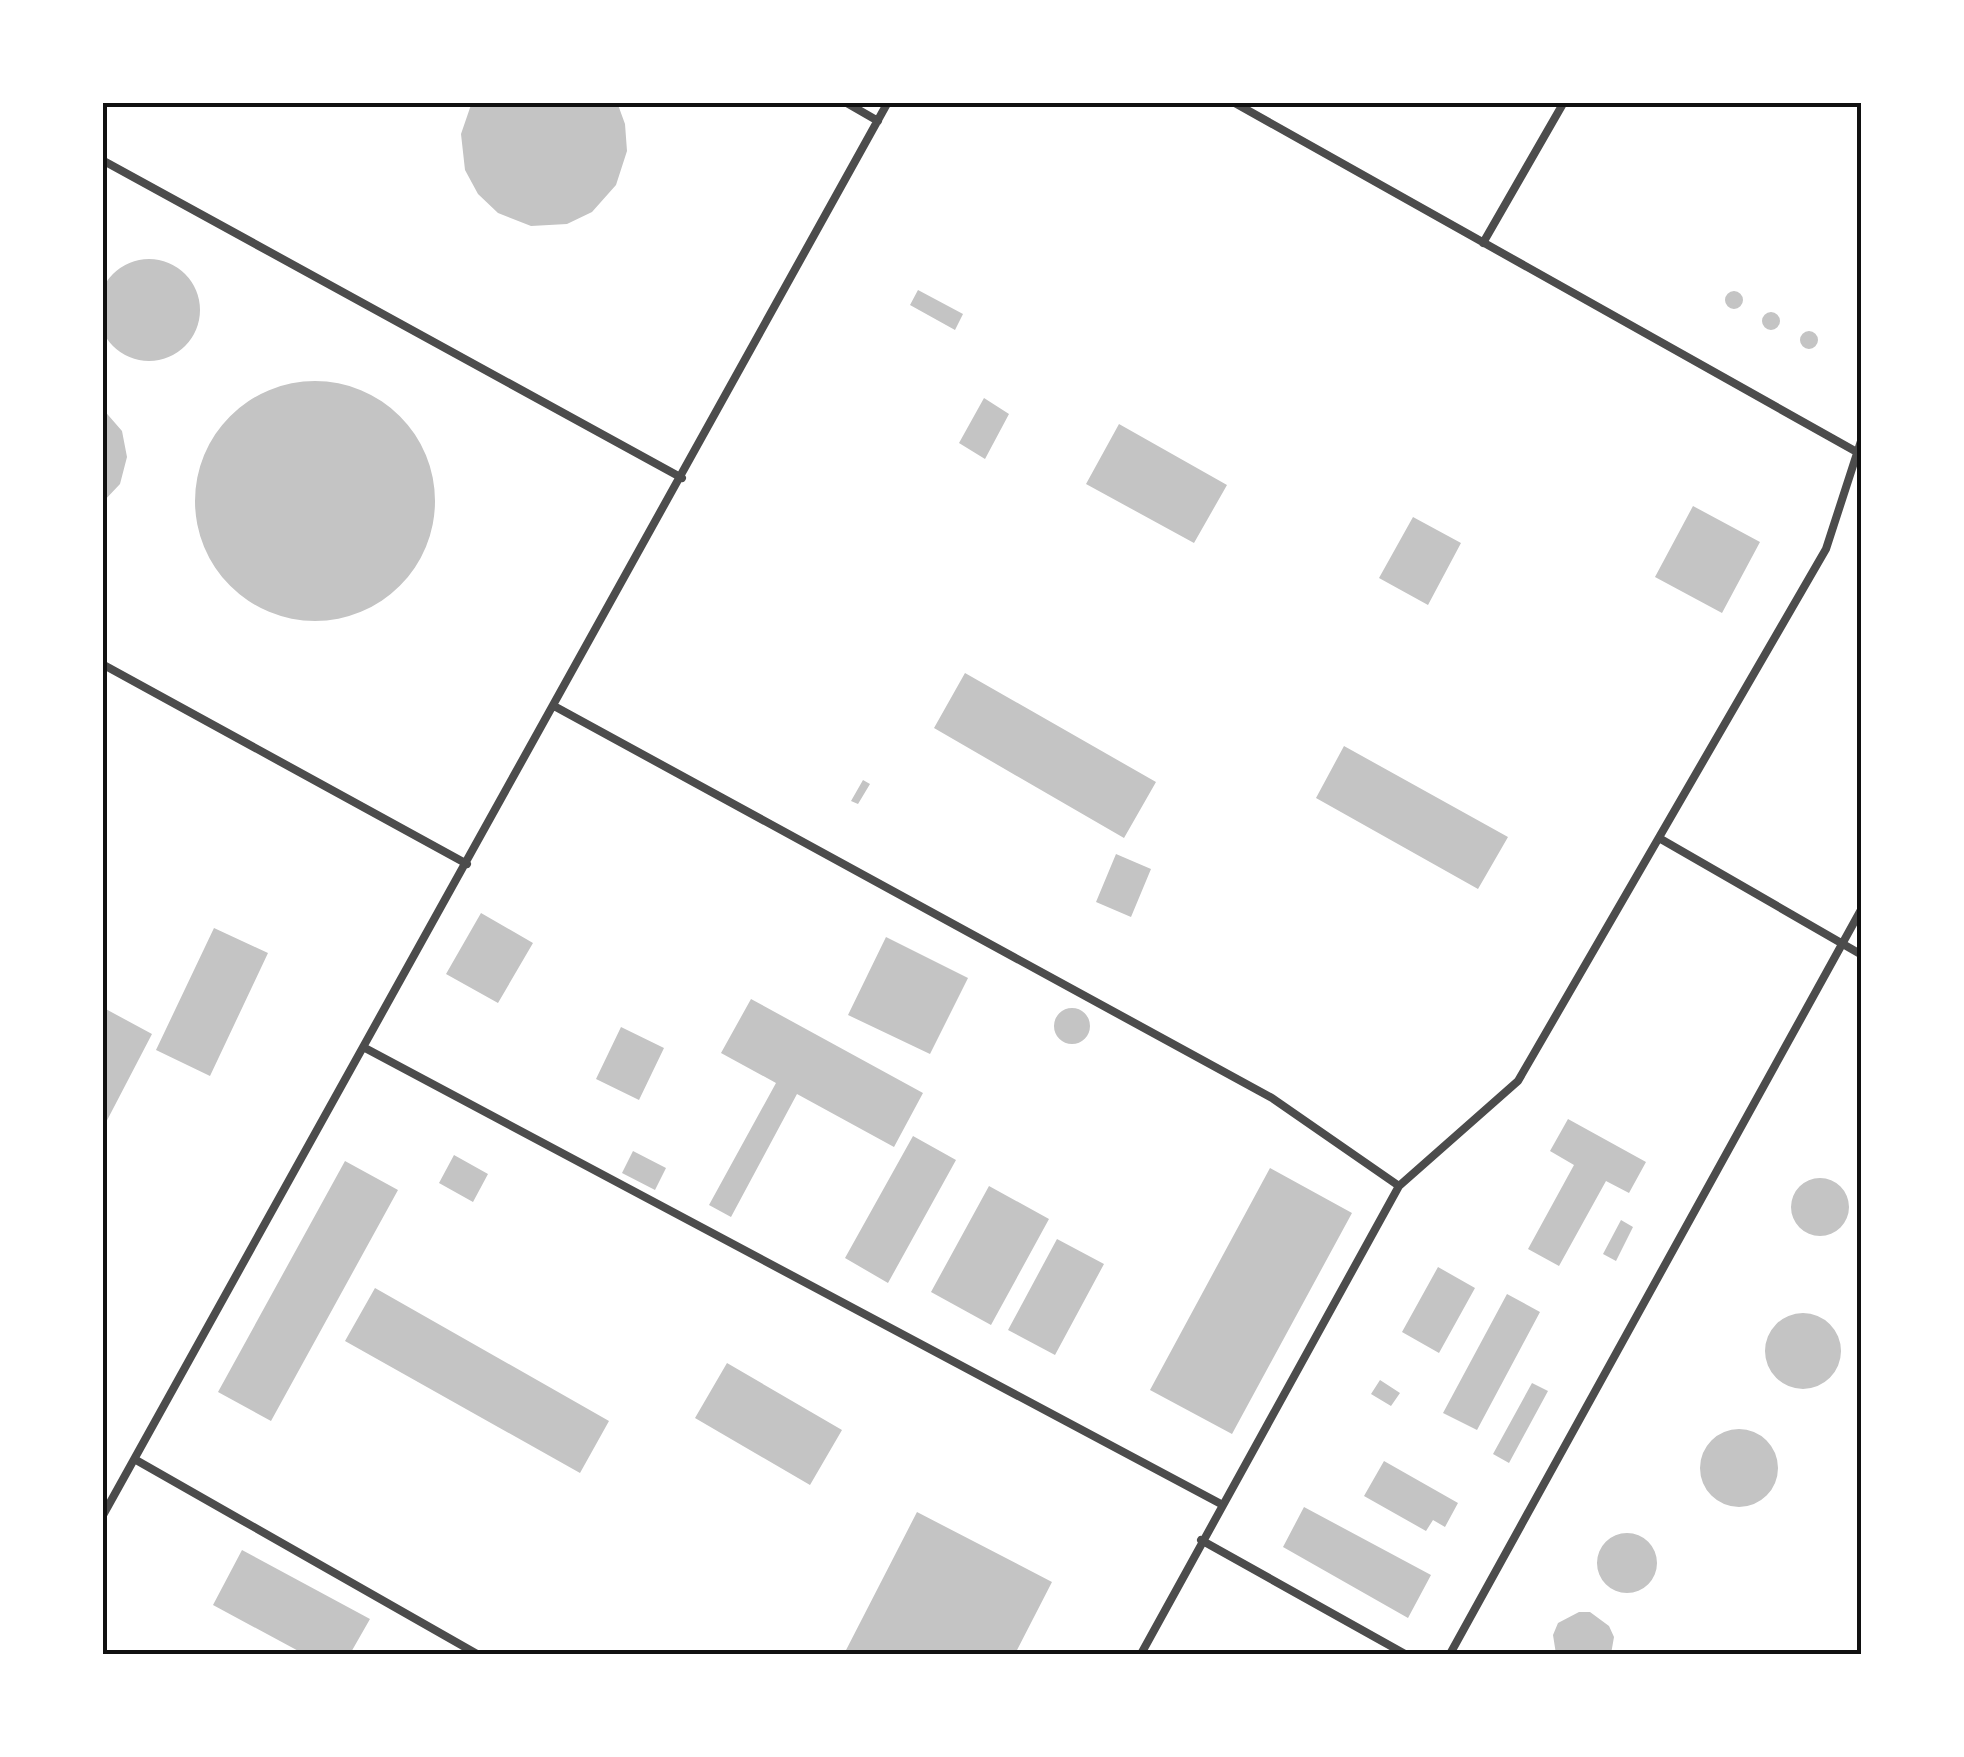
<svg xmlns="http://www.w3.org/2000/svg" width="1964" height="1757" font-family="'Crimson Pro',serif">
	<rect width="100%" height="100%" fill="#fff"/>
	<path fill="#c4c4c4" d="M 472,102 L 617,102 L 625,124 L 627,151 L 616,185 L 592,212 L 567,224 L 531,226 L 498,213 L 478,194 L 465,170 L 461,134 Z
		M98 310a51 51 0 1 1 102 0a51 51 0 1 1-102 0Z
		M 918,290 L 963,314 L 955,330 L 910,305 Z
		M1725 300a9 9 0 1 1 18 0a9 9 0 1 1-18 0Z
		M1762 321a9 9 0 1 1 18 0a9 9 0 1 1-18 0Z
		M1800 340a9 9 0 1 1 18 0a9 9 0 1 1-18 0Z
		M195 501a120 120 0 1 1 240 0a120 120 0 1 1-240 0Z
		M 984,398 L 1009,414 L 985,459 L 959,443 Z
		M 102,408 L 122,431 L 127,457 L 120,484 L 102,503 Z
		M 1119,424 L 1227,485 L 1194,543 L 1086,484 Z
		M 1693,506 L 1760,542 L 1722,613 L 1655,577 Z
		M 1413,517 L 1461,543 L 1428,605 L 1379,578 Z
		M 965,673 L 1156,782 L 1124,838 L 934,728 Z
		M 1344,746 L 1508,837 L 1478,889 L 1316,798 Z
		M 863,780 L 870,784 L 858,804 L 851,801 Z
		M 1116,854 L 1151,869 L 1131,917 L 1096,902 Z
		M 481,913 L 533,943 L 498,1003 L 446,974 Z
		M 214,928 L 268,953 L 210,1076 L 156,1050 Z
		M 886,937 L 968,978 L 930,1054 L 848,1015 Z
		M 751,999 L 923,1093 L 894,1147 L 797,1094 L 731,1217 L 709,1205 L 776,1083 L 721,1053 Z
		M 102,1007 L 152,1034 L 102,1130 Z
		M1054 1026a18 18 0 1 1 36 0a18 18 0 1 1-36 0Z
		M 621,1027 L 664,1048 L 639,1100 L 596,1079 Z
		M 1568,1119 L 1646,1162 L 1629,1193 L 1606,1181 L 1559,1266 L 1528,1249 L 1574,1165 L 1550,1151 Z
		M 913,1136 L 956,1160 L 888,1283 L 845,1258 Z
		M 633,1151 L 666,1168 L 655,1190 L 622,1173 Z
		M 454,1155 L 488,1174 L 473,1202 L 439,1183 Z
		M 345,1161 L 398,1190 L 271,1421 L 218,1392 Z
		M 1270,1168 L 1352,1213 L 1232,1434 L 1150,1390 Z
		M1791 1207a29 29 0 1 1 58 0a29 29 0 1 1-58 0Z
		M 989,1186 L 1049,1219 L 991,1325 L 931,1292 Z
		M 1621,1220 L 1633,1227 L 1616,1261 L 1603,1254 Z
		M 1057,1239 L 1104,1264 L 1055,1355 L 1008,1330 Z
		M 1438,1267 L 1475,1288 L 1439,1353 L 1402,1332 Z
		M 375,1288 L 609,1421 L 580,1473 L 345,1341 Z
		M 1507,1294 L 1540,1312 L 1477,1430 L 1443,1413 Z
		M1765 1351a38 38 0 1 1 76 0a38 38 0 1 1-76 0Z
		M 727,1363 L 842,1430 L 810,1485 L 695,1418 Z
		M 1380,1380 L 1400,1393 L 1391,1406 L 1371,1394 Z
		M 1532,1383 L 1548,1391 L 1509,1463 L 1493,1454 Z
		M1700 1468a39 39 0 1 1 78 0a39 39 0 1 1-78 0Z
		M 1384,1461 L 1458,1503 L 1445,1527 L 1433,1520 L 1426,1531 L 1364,1496 Z
		M 1304,1507 L 1431,1575 L 1408,1618 L 1283,1547 Z
		M 917,1512 L 1052,1582 L 1015,1654 L 844,1654 Z
		M1597 1563a30 30 0 1 1 60 0a30 30 0 1 1-60 0Z
		M 242,1550 L 370,1619 L 350,1654 L 304,1654 L 213,1605 Z
		M 1579,1612 L 1590,1612 L 1609,1626 L 1614,1637 L 1611,1654 L 1556,1654 L 1553,1635 L 1558,1623 Z"/>
	<g fill="none" stroke-linecap="round" stroke-linejoin="round">
		<path stroke="#4c4c4c" stroke-width="8" d="M 845,102 L 878,121
			M 1233,102 L 1855,451
			M 102,160 L 682,478
			M 1483,243 L 1564,102
			M 102,664 L 467,864
			M 554,706 L 1272,1098 L 1399,1186
			M 1659,838 L 1862,955
			M 365,1048 L 1221,1504
			M 136,1460 L 477,1654
			M 102,1517 L 888,102
			M 1201,1540 L 1405,1654
			M 1141,1654 L 1399,1186 L 1518,1081 L 1826,549 L 1862,438
			M 1450,1654 L 1862,908"/>
	</g>
	<rect width="1964" height="1757" fill="none" stroke="#ffffff" stroke-width="210"/>
	<rect x="105" y="105" width="1754" height="1547" fill="none" stroke="#111" stroke-width="4"/>
</svg>
